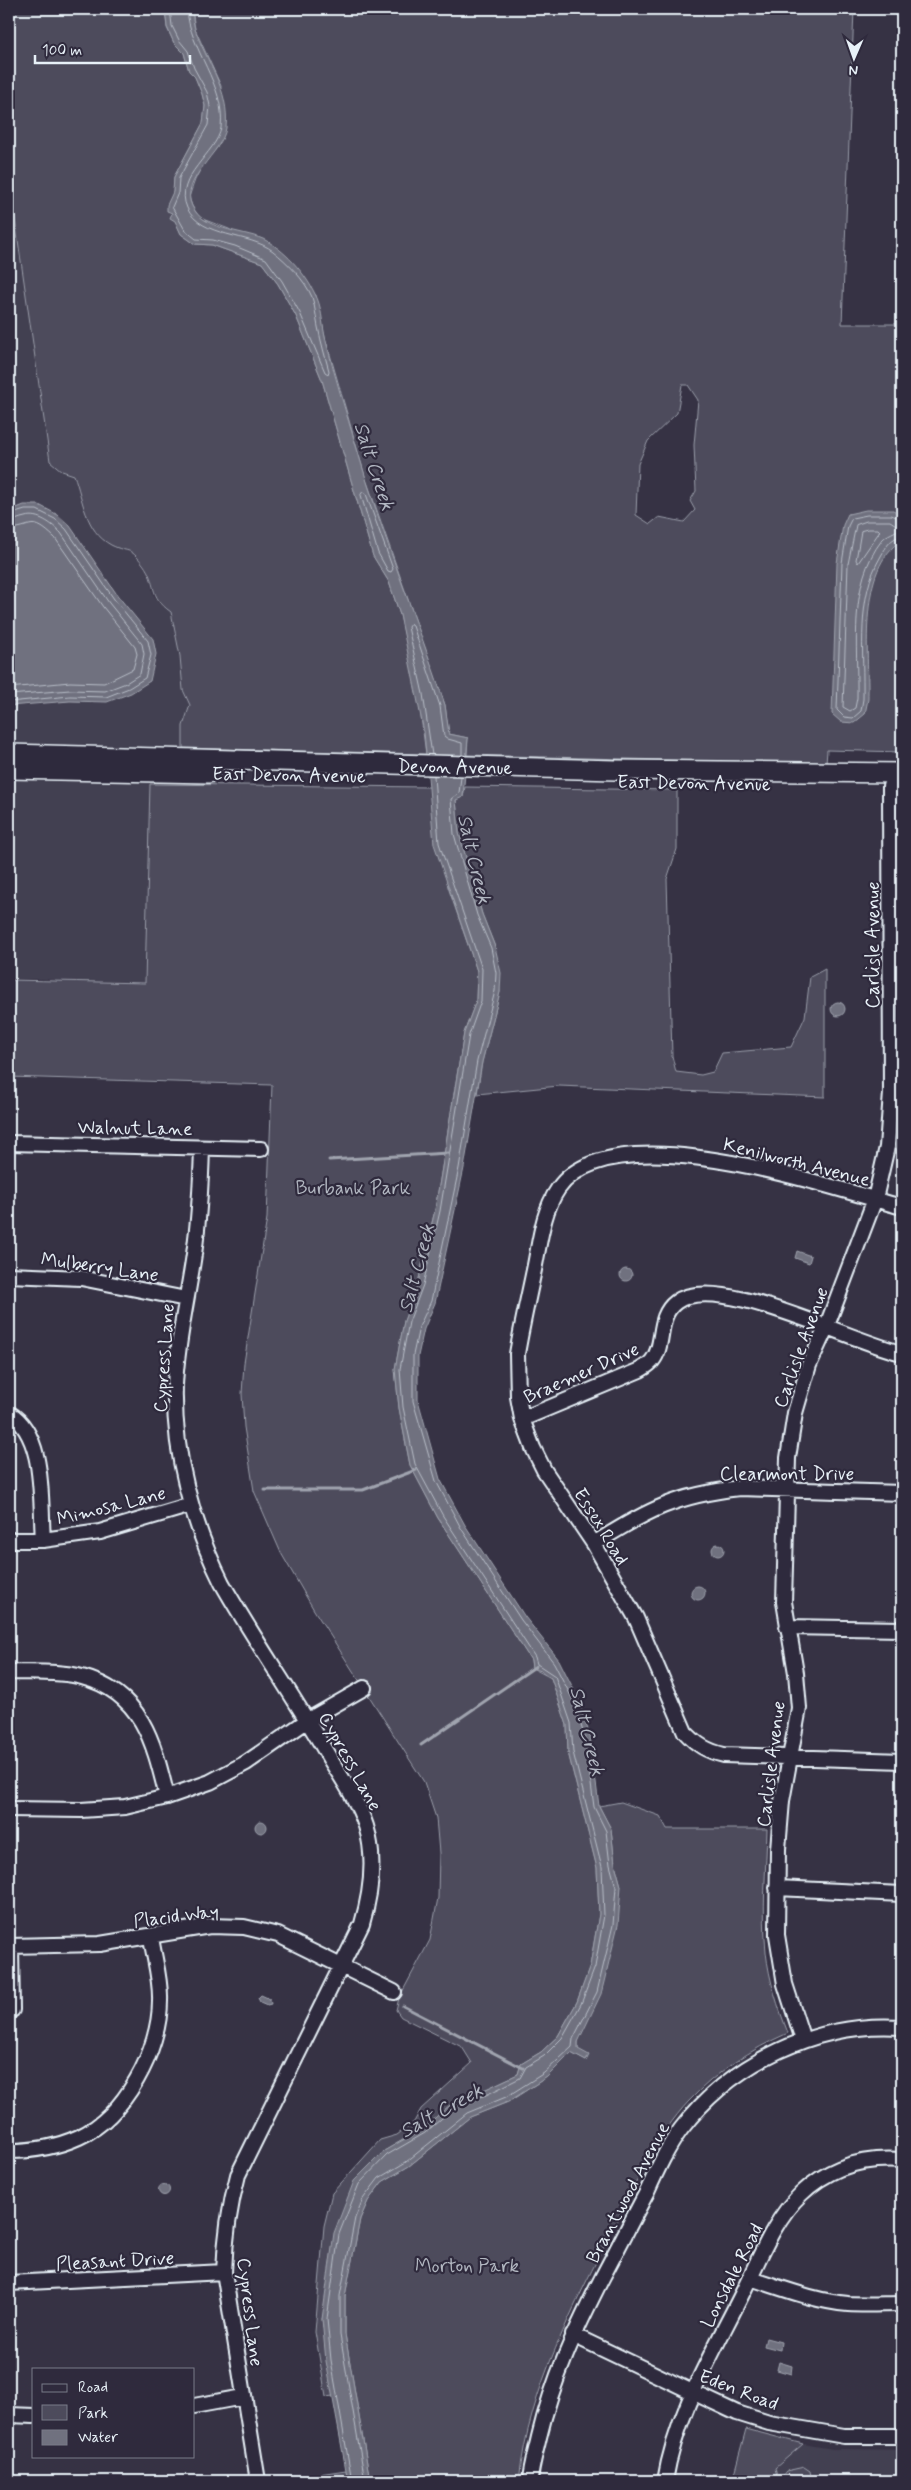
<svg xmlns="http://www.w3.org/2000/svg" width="911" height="2490" font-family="Mynerve,sans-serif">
	<rect width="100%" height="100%" fill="#363244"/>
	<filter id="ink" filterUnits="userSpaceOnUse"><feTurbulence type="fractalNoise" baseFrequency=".02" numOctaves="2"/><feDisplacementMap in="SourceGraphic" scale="10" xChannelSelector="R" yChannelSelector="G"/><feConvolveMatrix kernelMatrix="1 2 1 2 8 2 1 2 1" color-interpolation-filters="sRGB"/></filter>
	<g filter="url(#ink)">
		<path fill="#433f51" d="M 9,178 L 50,461 L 62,471 L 74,475 L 80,491 L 110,544 L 133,551 L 150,575 L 153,594 L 160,604 L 171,612 L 180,656 L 183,690 L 190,705 L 183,726 L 184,748 L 201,749 L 200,786 L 150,785 L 145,983 L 76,982 L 42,979 L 9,980 Z
			M 803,2444 L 832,2449 L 902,2450 L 902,2481 L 778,2481 L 775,2468 Z"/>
		<path fill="#4d4b5c" stroke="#9a9eaa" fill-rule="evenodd" d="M 9,9 L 165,9 L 167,28 L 174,43 L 184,53 L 189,71 L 195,77 L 202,94 L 205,106 L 203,123 L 174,177 L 172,213 L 181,234 L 195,244 L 212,245 L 262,263 L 278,284 L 296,316 L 322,380 L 373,556 L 389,582 L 400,615 L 418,695 L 426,754 L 183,748 L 183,726 L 190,705 L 183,690 L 180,656 L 171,612 C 147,595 158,584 143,564 C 128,545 129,554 111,545 C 85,531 83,499 74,475 L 62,471 L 50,461 L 9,178 Z
			M 192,9 L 854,9 L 842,324 L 902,324 L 902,752 L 827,750 L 826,764 L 467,755 L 468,738 L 449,734 L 445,705 L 365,476 L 325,337 L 316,295 L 229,229 L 200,218 L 192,206 L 189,197 L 195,180 L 203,164 L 217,148 L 221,86 L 195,29 ZM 682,385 L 688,385 L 698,400 L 694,445 L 696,491 L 690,501 L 695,510 L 684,522 L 659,517 L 650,524 L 636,515 L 638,464 L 648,441 L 677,413 Z
			M 150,784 L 430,787 L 448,887 L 477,971 L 476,1001 L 464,1033 L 435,1210 L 418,1283 L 404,1321 L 395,1369 L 399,1408 L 410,1465 L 438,1518 L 531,1660 L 532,1668 L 551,1678 L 567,1725 L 568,1752 L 597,1868 L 599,1914 L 590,1966 L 577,2002 L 558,2036 L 541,2052 L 521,2064 L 518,2074 L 484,2090 L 456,2100 L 422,2129 L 384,2151 L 322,2319 L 333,2396 L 326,2397 L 315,2332 L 324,2226 L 332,2193 L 380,2140 L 397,2135 L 414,2122 L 421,2109 L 472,2063 L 462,2047 L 401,2017 L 396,2010 L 399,1998 L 430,1940 L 438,1898 L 439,1853 L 436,1818 L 424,1782 L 314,1610 L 281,1553 L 254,1491 L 244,1427 L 242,1394 L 244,1363 L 267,1218 L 272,1085 L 9,1077 L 9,980 C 54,981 99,982 145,983 Z
			M 465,787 L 677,790 L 677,849 L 667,879 L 672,1056 L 676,1072 L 701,1075 L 713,1072 L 722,1053 L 791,1047 L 805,1017 L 810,977 L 825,969 L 825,1097 L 559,1086 L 477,1094 L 482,1062 L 500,992 L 495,947 L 482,914 L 459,833 L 456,799 L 463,797 Z
			M 621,1802 L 660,1816 L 667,1829 L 767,1829 C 766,1870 762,1911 766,1952 C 769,1980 778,2007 788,2033 C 750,2050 717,2071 689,2101 C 656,2136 637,2182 615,2224 C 574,2307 529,2388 519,2481 L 370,2481 L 345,2334 L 345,2296 L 360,2219 L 368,2201 L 382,2182 L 409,2166 L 470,2117 L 508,2102 L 547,2077 L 571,2053 L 586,2061 L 578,2049 L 578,2042 L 621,1886 L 615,1864 L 611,1829 L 599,1806 Z
			M 746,2429 L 803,2444 L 775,2468 L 778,2481 L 732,2481 Z
			M 804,2467 L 810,2471 L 812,2481 L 783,2481 L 782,2476 L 786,2471 Z
			M 346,2470 L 348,2481 L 272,2481 Z"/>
		<path fill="#70717f" stroke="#a0a4af" d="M 165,9 L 192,9 C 193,15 193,23 195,29 C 206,62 230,89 226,128 C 223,152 179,180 192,206 C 203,230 241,230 263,239 C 284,249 305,273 315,294 C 322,306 322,323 325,337 C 334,375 346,412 357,449 C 382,536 417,619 445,705 L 449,734 L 468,738 L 463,797 L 456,800 L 459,833 L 482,914 L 495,947 L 501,973 L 500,992 L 482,1062 L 464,1168 L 435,1303 L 424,1329 L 418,1356 L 418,1400 L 440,1479 L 465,1525 L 525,1617 L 559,1660 L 578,1698 L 590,1736 L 599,1806 L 611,1829 L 615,1864 L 621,1886 L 618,1925 L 601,1994 L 578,2042 L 578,2049 L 589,2055 L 586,2061 L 571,2053 L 547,2077 L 508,2102 L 470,2117 L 409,2166 L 382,2182 L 368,2201 L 360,2219 L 345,2296 L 345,2334 L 370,2481 L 348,2481 L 326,2361 L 322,2319 L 334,2233 L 354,2181 L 384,2151 L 422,2129 L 456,2100 L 484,2090 L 518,2074 L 521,2064 L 541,2052 L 558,2036 L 577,2002 L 590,1966 L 599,1914 L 597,1868 L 568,1752 L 567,1725 L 551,1678 L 541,1671 L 532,1668 L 531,1660 L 438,1518 L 410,1465 L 399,1408 L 395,1369 L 404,1321 L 418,1283 L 435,1210 L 464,1033 L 476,1001 L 477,971 L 434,844 L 424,732 L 400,615 L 389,582 L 373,556 L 322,380 L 296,316 L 278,284 L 262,263 L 212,245 L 195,244 L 181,234 L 175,221 L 170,218 L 172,213 L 167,211 L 167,205 L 173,192 L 174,177 L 203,123 L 205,106 L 202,94 L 195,77 L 189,71 L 184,53 L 174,43 L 167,27 Z
			M 24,505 L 39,505 L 58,515 L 70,526 L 118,596 L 153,639 L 156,654 L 150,681 L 131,693 L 107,702 L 70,701 L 9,706 L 9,511 Z
			M 866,510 L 893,510 L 902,515 L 902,540 C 857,568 869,653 868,699 L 865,714 L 854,723 L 841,722 L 832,714 L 837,563 L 843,525 L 848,514 Z
			M831 1009a7 7 0 1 1 14 0a7 7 0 1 1-14 0Z
			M 797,1251 L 811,1256 L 809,1263 L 795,1258 Z
			M620 1275a6 6 0 1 1 12 0a6 6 0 1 1-12 0Z
			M712 1550a6 6 0 1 1 12 0a6 6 0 1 1-12 0Z
			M691 1593a7 7 0 1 1 14 0a7 7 0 1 1-14 0Z
			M255 1827a6 6 0 1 1 12 0a6 6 0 1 1-12 0Z
			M 261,1995 L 270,1999 L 271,2004 L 267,2005 L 260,2002 L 258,1998 Z
			M158.5 2190a5.5 5.5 0 1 1 11 0a5.5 5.5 0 1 1-11 0Z
			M 766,2338 L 781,2342 L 780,2350 L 764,2346 Z
			M 779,2362 L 792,2366 L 791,2374 L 777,2370 Z"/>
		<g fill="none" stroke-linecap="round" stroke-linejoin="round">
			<path stroke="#b8bec8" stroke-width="1" d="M 170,9 L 172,26 L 179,40 L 188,51 L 194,68 L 207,92 L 210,106 L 208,125 L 179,178 L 178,193 L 172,207 L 185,230 L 196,239 L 213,240 L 235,246 L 266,259 L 282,281 L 300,313 L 325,372 L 328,374 L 329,371 C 325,356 321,342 318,327 C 316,317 315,306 312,297 C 305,280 287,262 273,251 C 250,233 201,238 187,208 C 173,177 217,153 221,128 C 226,84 189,50 187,9
				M 363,492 L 366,494 L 393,569 L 391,572 L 388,571 L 378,553 L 361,495 Z
				M 9,515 L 25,510 L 37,510 L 55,519 L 66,529 L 114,599 L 148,641 L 151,655 L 145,678 L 129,688 L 106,697 L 70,696 L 9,702
				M 902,519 L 891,515 L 867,515 L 852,518 L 848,526 L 842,563 L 837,710 L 844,717 L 853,718 L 861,711 L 863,699 C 864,651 856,598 881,556 C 886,547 891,537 902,536
				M 9,521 C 15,521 19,518 25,517 C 38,513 52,524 61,533 L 109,603 L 142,644 L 144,654 L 140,674 L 126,683 L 105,691 L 70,690 L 9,695
				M 867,521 L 890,521 L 901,528 C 896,532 887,534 882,540 C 848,584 858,646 857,698 L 855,708 L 850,711 L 843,707 L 848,564 L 856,525 Z
				M 9,529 C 33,528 31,515 55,538 L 103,607 L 135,647 L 137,654 L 133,669 L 104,683 L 70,682 L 9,688
				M 868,529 L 878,529 L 880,531 L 858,563 L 856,560 L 861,531 Z
				M 432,755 L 423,694 L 408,627 L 410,624 L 413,626 L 440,706 L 444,736 L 448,739 L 462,743 L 462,755
				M 352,2481 L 331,2360 L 327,2319 L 339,2234 L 359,2184 L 387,2155 L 425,2133 L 458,2104 L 486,2095 L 520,2078 L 526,2067 L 544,2056 L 562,2038 L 581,2004 L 595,1967 L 604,1915 L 602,1867 L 573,1752 L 571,1723 L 555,1676 L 537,1664 L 535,1657 L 443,1516 L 415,1464 L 403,1407 L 400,1369 L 409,1322 L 423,1285 L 440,1211 L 469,1035 L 481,1001 L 482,969 L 439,843 L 434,776
				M 365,2481 L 340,2335 L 340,2296 L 355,2218 L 363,2199 L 379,2178 L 406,2162 L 467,2113 L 506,2097 L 544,2073 L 572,2047 L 573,2039 L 597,1992 L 613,1925 L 616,1887 L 610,1865 L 606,1831 L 594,1807 L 585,1738 L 573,1700 L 554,1663 L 521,1620 L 461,1528 L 436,1481 L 413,1401 L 413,1355 L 419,1327 L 431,1301 L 459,1168 L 477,1061 L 495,991 L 496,973 L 491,948 L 477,915 L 454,834 L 451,799 L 459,793 L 461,777"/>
			<path stroke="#a0a4af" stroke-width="3" d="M 329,1160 L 448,1153
				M 265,1490 L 363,1490 L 416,1470
				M 421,1745 L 536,1666
				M 403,2006 L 523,2068"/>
			<g stroke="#e8f1f8" stroke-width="18">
				<path id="minor" d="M 9,1143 L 261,1149
					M 202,1148 C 201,1183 199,1219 194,1254 C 188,1297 177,1341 175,1385 C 173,1453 192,1523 222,1583 C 256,1643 296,1699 330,1759 C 343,1780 358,1802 366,1826 C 376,1858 371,1893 362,1924 L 238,2175 C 229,2208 225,2238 224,2272 L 258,2481
					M 902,1207 C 828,1187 612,1111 558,1189 C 543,1211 540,1240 535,1265 C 529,1295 522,1324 517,1354 L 518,1397 L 522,1419 L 533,1448 L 544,1470 L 594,1544 L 636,1618 L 685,1732 C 697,1745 707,1751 724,1755 L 902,1761
					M 9,1275 L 81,1278 L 186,1299
					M 9,1413 C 46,1435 40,1500 43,1540
					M 522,1419 L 640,1370 C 643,1368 649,1365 652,1361 C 666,1344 656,1317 676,1302 C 717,1271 853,1343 902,1353
					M 9,1540 L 43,1540 L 100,1532 L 191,1505
					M 594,1544 C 647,1510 677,1495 740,1488 L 902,1493
					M 787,1627 L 902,1629
					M 9,1672 C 32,1673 59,1671 82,1677 C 143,1693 154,1744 167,1797
					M 9,1809 L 81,1810 L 125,1807 L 167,1797 L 210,1782 L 246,1763 L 308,1720 L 364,1688
					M 777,1888 L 902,1894
					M 9,1946 L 100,1944 L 210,1926 L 244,1927 L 278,1935 L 394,1992
					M 11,1946 L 12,2010
					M 803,2040 L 785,1984 L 777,1935 L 778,1849 L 782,1801 L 799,1708 L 796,1673 L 784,1602 L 788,1458 L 795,1413 L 809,1365 L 826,1328 L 875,1199 L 887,1147 L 891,1093 L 890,786
					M 9,2151 C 33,2151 57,2147 79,2137 C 125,2116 160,2050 160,2001 C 161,1980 154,1958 151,1937
					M 750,2278 C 782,2288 814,2301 848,2304 C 866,2305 884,2304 902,2304
					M 9,2283 L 224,2272
					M 573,2335 L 705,2398 L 737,2413 L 769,2423 L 844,2436 L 902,2436
					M 194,2406 L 243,2397
					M 9,2415 L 34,2416
					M 530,2481 C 531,2466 536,2451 539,2437 C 553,2378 576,2329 603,2276 C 618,2248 632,2220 647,2192 C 657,2170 667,2148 681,2129 C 732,2062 818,2021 902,2027
					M 665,2481 C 676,2413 713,2353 743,2292 C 759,2260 774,2219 801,2194 C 829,2167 864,2157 902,2160"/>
			</g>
			<g stroke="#e8f1f8" stroke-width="22">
				<path id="major" d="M 9,754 L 616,770 L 902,773
					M 9,769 L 209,773"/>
			</g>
			<use href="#minor" stroke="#2f2a3d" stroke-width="14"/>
			<use href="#major" stroke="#2f2a3d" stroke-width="19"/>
		</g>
	</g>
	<g text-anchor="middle" stroke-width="4.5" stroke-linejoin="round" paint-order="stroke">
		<g font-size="19" fill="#e8f1f8" stroke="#2f2a3d">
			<text transform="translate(455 766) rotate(1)" y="7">Devon Avenue</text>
			<text transform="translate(289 774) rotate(1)" y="7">East Devon Avenue</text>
			<text transform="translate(694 782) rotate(1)" y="7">East Devon Avenue</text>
			<text transform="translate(872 945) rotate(-90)" y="7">Carlisle Avenue</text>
			<text transform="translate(135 1127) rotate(1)" y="7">Walnut Lane</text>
			<text transform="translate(797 1161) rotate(14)" y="7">Kenilworth Avenue</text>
			<text transform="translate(100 1266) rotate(8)" y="7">Mulberry Lane</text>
			<text transform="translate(800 1347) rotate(-70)" y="7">Carlisle Avenue</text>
			<text transform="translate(163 1358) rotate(-86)" y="7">Cypress Lane</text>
			<text transform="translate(581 1372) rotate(-24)" y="7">Braemer Drive</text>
			<text x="787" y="1480">Clearmont Drive</text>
			<text transform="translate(111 1505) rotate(-14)" y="7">Mimosa Lane</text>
			<text transform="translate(602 1526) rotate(58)" y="7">Essex Road</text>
			<text transform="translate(351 1761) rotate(61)" y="7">Cypress Lane</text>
			<text transform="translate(770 1764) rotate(-83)" y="7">Carlisle Avenue</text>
			<text transform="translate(176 1915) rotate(-7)" y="7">Placid Way</text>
			<text transform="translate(627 2192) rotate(-62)" y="7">Brantwood Avenue</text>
			<text transform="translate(115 2260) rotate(-3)" y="7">Pleasant Drive</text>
			<text transform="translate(731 2275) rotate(-63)" y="7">Lonsdale Road</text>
			<text transform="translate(251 2312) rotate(83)" y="7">Cypress Lane</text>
			<text transform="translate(739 2389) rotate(21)" y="7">Eden Road</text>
		</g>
		<g font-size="19" fill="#b2b7c1" stroke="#2f2a3d">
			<text x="353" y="1194">Burbank Park</text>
			<text x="467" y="2272">Morton Park</text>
		</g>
		<g font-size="20" font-style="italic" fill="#b2b7c2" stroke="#2f2a3d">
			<text transform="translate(375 466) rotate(72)" y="7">Salt Creek</text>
			<text transform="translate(475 859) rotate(77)" y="7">Salt Creek</text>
			<text transform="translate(416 1268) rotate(-75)" y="7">Salt Creek</text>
			<text transform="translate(588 1731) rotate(76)" y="7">Salt Creek</text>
			<text transform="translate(441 2110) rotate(-29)" y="7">Salt Creek</text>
		</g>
	</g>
	<rect width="911" height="2490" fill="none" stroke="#2f2a3d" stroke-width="30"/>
	<rect x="15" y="15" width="881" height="2460" fill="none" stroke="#e8f1f8" stroke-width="2" filter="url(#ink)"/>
	<rect x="32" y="2368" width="162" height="90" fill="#2f2a3d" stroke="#797a88"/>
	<rect x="42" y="2384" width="25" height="8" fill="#2f2a3d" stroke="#797a88"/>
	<text x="78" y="2392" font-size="15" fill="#e8f1f8">Road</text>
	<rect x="42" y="2405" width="25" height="15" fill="#4d4b5c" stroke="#797a88"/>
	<text x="78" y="2418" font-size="15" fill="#e8f1f8">Park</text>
	<rect x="42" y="2430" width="25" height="15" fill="#70717f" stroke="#797a88"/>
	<text x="78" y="2442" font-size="15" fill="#e8f1f8">Water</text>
	<g transform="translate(854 58) rotate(182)" stroke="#2f2a3d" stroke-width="4" paint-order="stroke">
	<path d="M0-4L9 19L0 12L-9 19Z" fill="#e8f1f8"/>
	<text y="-8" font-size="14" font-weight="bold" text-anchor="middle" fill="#e8f1f8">N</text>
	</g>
	<path d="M35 55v8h155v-8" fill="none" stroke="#e8f1f8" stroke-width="2.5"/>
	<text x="42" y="55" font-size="15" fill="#e8f1f8" stroke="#2f2a3d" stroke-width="4" paint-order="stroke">100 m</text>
</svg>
